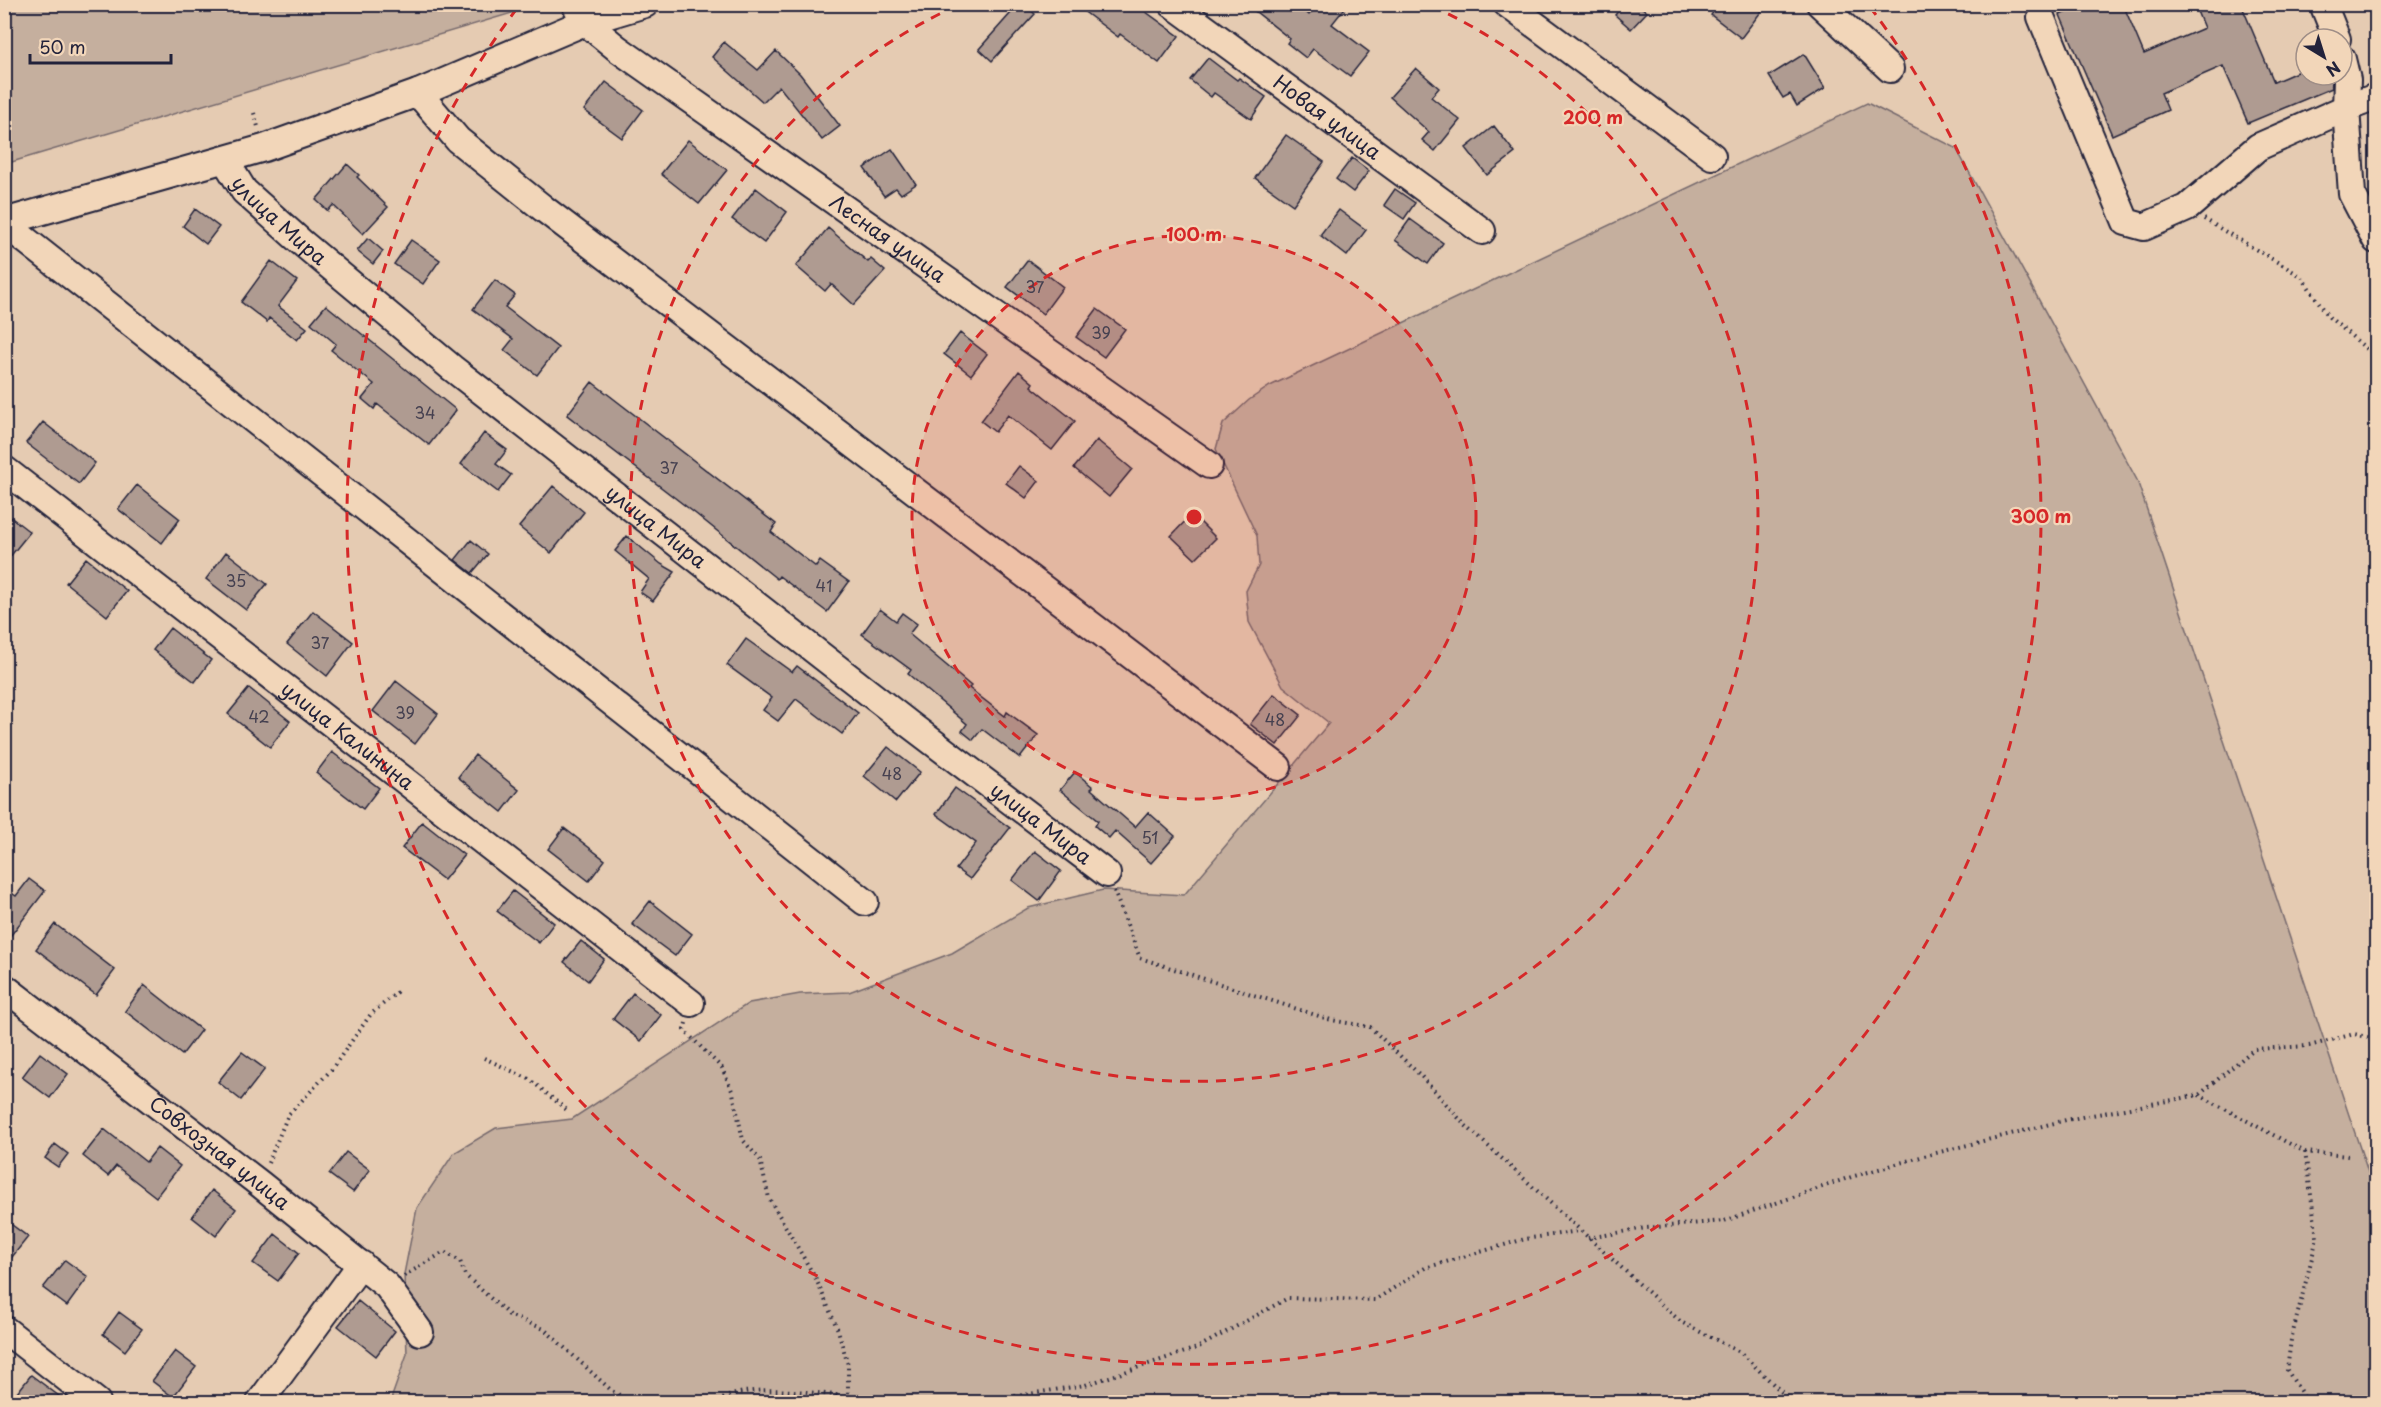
<svg xmlns="http://www.w3.org/2000/svg" width="2381" height="1407" font-family="'Playpen Sans',sans-serif">
	<rect width="100%" height="100%" fill="#e5cbb2"/>
	<filter id="ink" filterUnits="userSpaceOnUse"><feTurbulence type="fractalNoise" baseFrequency=".0167" numOctaves="2"/><feDisplacementMap in="SourceGraphic" scale="12" xChannelSelector="R" yChannelSelector="G"/><feConvolveMatrix kernelMatrix="1 2 1 2 8 2 1 2 1" color-interpolation-filters="sRGB"/></filter>
	<g filter="url(#ink)">
		<path fill="#c5af9e" stroke="#74686c" stroke-width="1.5" d="M 5,4 L 539,4 L 539,5 L 5,164 Z
			M 1867,103 L 1956,148 L 2137,480 L 2376,1196 L 2376,1402 L 390,1402 L 407,1354 L 404,1274 L 417,1208 L 454,1153 L 496,1128 L 572,1119 L 749,1003 L 800,994 L 849,992 L 952,953 L 1028,908 L 1103,890 L 1184,895 L 1329,723 L 1283,686 L 1249,622 L 1246,591 L 1259,565 L 1257,536 L 1216,449 L 1223,424 L 1249,400 L 1270,386 Z"/>
		<path fill="#af9b91" stroke="#22223b" stroke-width="1.5" d="M 1019,4 L 1024,4 L 1035,14 L 992,61 L 979,49 Z
			M 1074,4 L 1135,4 L 1179,36 L 1159,63 L 1120,34 L 1118,37 Z
			M 1246,4 L 1296,4 L 1309,15 L 1317,4 L 1348,4 L 1332,24 L 1369,52 L 1350,76 L 1313,49 L 1306,58 L 1287,43 L 1290,39 Z
			M 1624,4 L 1638,4 L 1647,12 L 1631,29 L 1615,15 Z
			M 1719,4 L 1767,4 L 1741,38 L 1711,15 Z
			M 2085,4 L 2123,4 L 2144,54 L 2204,28 L 2194,4 L 2241,4 L 2274,82 L 2306,68 L 2306,75 L 2330,75 L 2332,88 L 2248,123 L 2223,66 L 2161,93 L 2168,110 L 2112,135 L 2060,15 Z
			M 724,42 L 758,70 L 776,51 L 800,74 L 840,126 L 822,140 L 779,86 L 763,102 L 712,57 Z
			M 1804,54 L 1825,88 L 1797,106 L 1790,94 L 1783,98 L 1769,76 Z
			M 1208,58 L 1237,80 L 1239,78 L 1266,97 L 1251,119 L 1214,93 L 1211,97 L 1190,80 Z
			M 1416,68 L 1439,88 L 1431,97 L 1460,120 L 1435,151 L 1422,140 L 1429,132 L 1390,97 Z
			M 606,82 L 643,110 L 622,138 L 584,110 Z
			M 1494,126 L 1515,153 L 1487,175 L 1466,148 Z
			M 1286,135 L 1324,162 L 1293,205 L 1255,178 Z
			M 688,140 L 727,170 L 699,204 L 661,174 Z
			M 892,149 L 916,184 L 901,194 L 896,188 L 884,196 L 864,168 Z
			M 1352,158 L 1369,171 L 1353,192 L 1336,179 Z
			M 347,164 L 359,175 L 357,177 L 388,207 L 363,234 L 333,205 L 328,211 L 316,200 Z
			M 756,188 L 787,212 L 764,243 L 732,219 Z
			M 1395,189 L 1415,203 L 1404,219 L 1384,205 Z
			M 195,209 L 219,227 L 206,244 L 183,226 Z
			M 1339,210 L 1366,230 L 1347,256 L 1320,235 Z
			M 1410,219 L 1443,243 L 1428,264 L 1395,240 Z
			M 828,228 L 868,262 L 871,259 L 885,271 L 854,305 L 831,284 L 825,291 L 796,266 Z
			M 368,238 L 383,251 L 373,264 L 357,251 Z
			M 411,240 L 440,260 L 423,284 L 394,264 Z
			M 1028,260 L 1063,287 L 1043,314 L 1007,287 Z
			M 271,261 L 297,281 L 278,306 L 307,328 L 297,340 L 269,318 L 267,322 L 241,302 Z
			M 495,280 L 515,295 L 505,307 L 558,348 L 537,375 L 504,350 L 513,339 L 473,309 Z
			M 326,305 L 456,410 L 429,445 L 377,404 L 374,409 L 362,399 L 374,384 L 331,350 L 336,344 L 311,323 Z
			M 1097,309 L 1125,329 L 1104,357 L 1076,337 Z
			M 960,333 L 987,354 L 971,375 L 944,354 Z
			M 1019,371 L 1033,383 L 1031,386 L 1075,421 L 1052,450 L 1008,415 L 995,432 L 981,421 Z
			M 592,382 L 776,524 L 771,532 L 816,567 L 820,561 L 849,582 L 827,612 L 779,576 L 777,579 L 696,514 L 567,415 Z
			M 43,422 L 95,463 L 79,484 L 26,443 Z
			M 484,433 L 507,450 L 496,464 L 511,475 L 498,492 L 461,464 Z
			M 1097,440 L 1132,469 L 1109,497 L 1074,468 Z
			M 1019,466 L 1039,481 L 1026,498 L 1006,483 Z
			M 137,485 L 180,519 L 162,543 L 118,509 Z
			M 553,486 L 584,512 L 551,553 L 519,527 Z
			M 4,512 L 30,532 L 4,564 Z
			M 1192,514 L 1216,538 L 1195,559 L 1171,536 Z
			M 627,536 L 661,564 L 675,572 L 653,601 L 640,592 L 649,579 L 615,551 Z
			M 471,540 L 488,554 L 472,573 L 455,560 Z
			M 226,552 L 267,584 L 246,610 L 206,579 Z
			M 86,558 L 127,591 L 107,616 L 66,583 Z
			M 880,609 L 896,621 L 902,613 L 917,624 L 909,634 L 971,686 L 969,688 L 1005,716 L 1007,712 L 1038,735 L 1020,758 L 982,729 L 973,740 L 962,731 L 967,724 L 908,674 L 911,670 L 862,634 Z
			M 313,611 L 353,642 L 327,676 L 287,644 Z
			M 170,628 L 211,660 L 195,682 L 153,650 Z
			M 746,639 L 792,672 L 797,666 L 858,713 L 842,734 L 796,699 L 778,721 L 763,710 L 772,698 L 727,665 Z
			M 396,681 L 438,714 L 415,744 L 373,711 Z
			M 249,688 L 290,721 L 270,747 L 228,714 Z
			M 1274,694 L 1301,715 L 1277,745 L 1250,724 Z
			M 888,747 L 920,772 L 896,802 L 864,776 Z
			M 332,752 L 379,788 L 363,809 L 316,773 Z
			M 475,755 L 519,790 L 502,812 L 458,777 Z
			M 1075,772 L 1093,787 L 1091,789 L 1135,827 L 1148,812 L 1175,836 L 1151,863 L 1115,831 L 1109,838 L 1095,826 L 1098,821 L 1060,790 Z
			M 955,788 L 1010,828 L 970,879 L 956,869 L 976,843 L 936,814 Z
			M 422,822 L 464,855 L 444,880 L 402,848 Z
			M 564,828 L 605,860 L 589,881 L 548,849 Z
			M 1035,851 L 1061,871 L 1039,901 L 1012,880 Z
			M 29,879 L 45,891 L 4,944 L 4,888 L 16,896 Z
			M 513,891 L 554,923 L 539,943 L 497,911 Z
			M 650,901 L 692,934 L 675,956 L 632,924 Z
			M 55,924 L 115,970 L 96,995 L 36,949 Z
			M 581,941 L 604,959 L 588,981 L 564,962 Z
			M 144,985 L 201,1030 L 182,1055 L 125,1011 Z
			M 633,993 L 661,1015 L 641,1041 L 613,1019 Z
			M 242,1052 L 265,1069 L 241,1100 L 218,1082 Z
			M 40,1053 L 68,1074 L 50,1098 L 22,1077 Z
			M 104,1129 L 146,1162 L 157,1148 L 180,1166 L 156,1197 L 116,1166 L 108,1176 L 83,1156 Z
			M 55,1144 L 68,1154 L 58,1167 L 45,1158 Z
			M 346,1152 L 370,1170 L 353,1192 L 329,1174 Z
			M 212,1190 L 236,1209 L 216,1236 L 192,1217 Z
			M 4,1219 L 28,1237 L 4,1267 Z
			M 275,1234 L 299,1253 L 278,1281 L 253,1263 Z
			M 65,1260 L 88,1277 L 67,1306 L 43,1288 Z
			M 358,1301 L 395,1331 L 376,1356 L 338,1326 Z
			M 119,1312 L 142,1329 L 125,1351 L 103,1334 Z
			M 175,1351 L 196,1367 L 173,1397 L 152,1381 Z
			M 31,1375 L 67,1402 L 10,1402 Z"/>
		<g fill="none" stroke-linecap="round" stroke-linejoin="round">
			<g stroke="#22223b" stroke-width="30">
				<g id="minor">
					<path id="s1" d="M 575,4 L 585,22 L 618,49 L 1209,465"/>
					<path id="s2" d="M 1172,4 L 1482,231"/>
					<path d="M 1507,4 L 1712,156"/>
					<path d="M 1820,4 L 1890,69"/>
					<path d="M 2323,4 L 2337,39"/>
					<path d="M 2041,17 L 2126,222 L 2144,227 L 2187,208 L 2258,147 L 2346,108 L 2376,97"/>
					<path d="M 2342,59 L 2347,80 L 2346,108 L 2352,194 L 2376,240"/>
					<path d="M 418,93 L 458,140 L 544,209 L 1278,767"/>
					<path id="s3" d="M 225,160 L 244,191 L 301,242 L 452,368 L 909,724 L 1107,874"/>
					<path d="M 4,222 L 264,148 L 418,93 L 585,22 L 645,4"/>
					<path d="M 4,223 L 865,902"/>
					<path id="s4" d="M 4,469 L 691,1003"/>
					<path id="s5" d="M 4,987 L 260,1184 L 387,1286 L 420,1332"/>
					<path d="M 4,1329 L 97,1402"/>
					<path d="M 260,1402 L 361,1264"/>
				</g>
			</g>
			<path stroke="#22223b" stroke-width="4" stroke-dasharray="1.5 4.5" stroke-linecap="butt" d="M 254,113 L 259,130
				M 2204,219 L 2301,276 L 2329,317 L 2376,357
				M 1114,891 L 1140,958 L 1331,1020 L 1370,1027 L 1421,1076 L 1464,1124 L 1681,1322 L 1740,1352 L 1792,1402
				M 686,1023 L 684,1030 L 722,1068 L 733,1093 L 743,1140 L 760,1160 L 769,1198 L 816,1279 L 838,1330 L 848,1365 L 848,1402
				M 484,1058 L 529,1079 L 568,1111
				M 2199,1095 L 2305,1152 L 2348,1156
				M 2305,1152 L 2317,1238 L 2291,1340 L 2287,1370 L 2307,1402
				M 268,1163 L 288,1115 L 331,1070 L 371,1014 L 400,990
				M 1588,1238 L 1646,1228 L 1724,1221 L 1851,1177 L 1924,1156 L 2066,1120 L 2199,1095 L 2254,1049 L 2309,1046 L 2354,1034 L 2376,1039
				M 404,1276 L 444,1252 L 460,1261 L 465,1275 L 509,1315 L 544,1329 L 612,1391 L 632,1402
				M 718,1402 C 741,1383 806,1392 836,1395 L 842,1402
				M 879,1402 L 886,1402
				M 979,1402 L 1085,1385 L 1197,1348 L 1288,1298 L 1375,1300 L 1425,1268 L 1525,1239 L 1579,1231"/>
			<use href="#minor" stroke="#f2d6b9" stroke-width="26"/>
		</g>
	</g>
	<circle cx="1194" cy="517" r="282" fill="#d62828" fill-opacity=".12"/>
	<g fill="none" stroke="#d62828" stroke-width="3" stroke-dasharray="10 8">
		<circle cx="1194" cy="517" r="282"/>
		<path d="M1432 6A564 564 0 1 1 956 6"/>
		<path d="M1870 7A847 847 0 1 1 518 7"/>
	</g>
	<g text-anchor="middle" stroke-width="4.5" stroke-linejoin="round" paint-order="stroke">
		<g font-size="16" fill="#454050">
			<text x="1035" y="293">37</text>
			<text x="1101" y="339">39</text>
			<text x="425" y="419">34</text>
			<text x="669" y="474">37</text>
			<text x="236" y="587">35</text>
			<text x="824" y="592">41</text>
			<text x="320" y="649">37</text>
			<text x="405" y="719">39</text>
			<text x="259" y="723">42</text>
			<text x="1275" y="726">48</text>
			<text x="892" y="780">48</text>
			<text x="1150" y="844">51</text>
		</g>
		<g font-size="20" fill="#22223b" stroke="#f2d6b9">
			<text dy="7" stroke="none"><textPath href="#s2" startOffset="192">Новая улица</textPath></text>
			<text dy="7" stroke="none"><textPath href="#s3" startOffset="82">улица Мира</textPath></text>
			<text dy="7" stroke="none"><textPath href="#s1" startOffset="393">Лесная улица</textPath></text>
			<text dy="7" stroke="none"><textPath href="#s3" startOffset="568">улица Мира</textPath></text>
			<text dy="7" stroke="none"><textPath href="#s4" startOffset="435">улица Калинина</textPath></text>
			<text dy="7" stroke="none"><textPath href="#s3" startOffset="1054">улица Мира</textPath></text>
			<text dy="7" stroke="none"><textPath href="#s5" startOffset="272">Совхозная улица</textPath></text>
		</g>
	</g>
	<circle cx="1194" cy="517" r="9" fill="#d62828" stroke="#f2d6b9" stroke-width="3"/>
	<g font-size="18" text-anchor="middle" font-weight="bold" fill="#d62828" stroke="#f2d6b9" stroke-width="4.5" stroke-linejoin="round" paint-order="stroke">
		<text x="1593" y="124">200 m</text>
		<text x="1194" y="241">100 m</text>
		<text x="2041" y="523">300 m</text>
	</g>
	<rect width="2381" height="1407" fill="none" stroke="#f2d6b9" stroke-width="24"/>
	<rect x="12" y="12" width="2357" height="1383" fill="none" stroke="#22223b" stroke-width="2" filter="url(#ink)"/>
	<g transform="translate(2324 57) rotate(142)"><circle r="28" fill="#f2d6b9" stroke="#9f8e87" stroke-width="1.5"/>
	<path d="M0-4.5L10 22L0 15L-10 22Z" fill="#22223b"/>
	<text y="-9" font-size="16" font-weight="bold" text-anchor="middle" fill="#22223b">N</text>
	</g>
	<path d="M30 54v9h141v-9" fill="none" stroke="#22223b" stroke-width="3"/>
	<text x="39" y="54" font-size="18" fill="#22223b" stroke="#f2d6b9" stroke-width="4.5" paint-order="stroke">50 m</text>
</svg>
